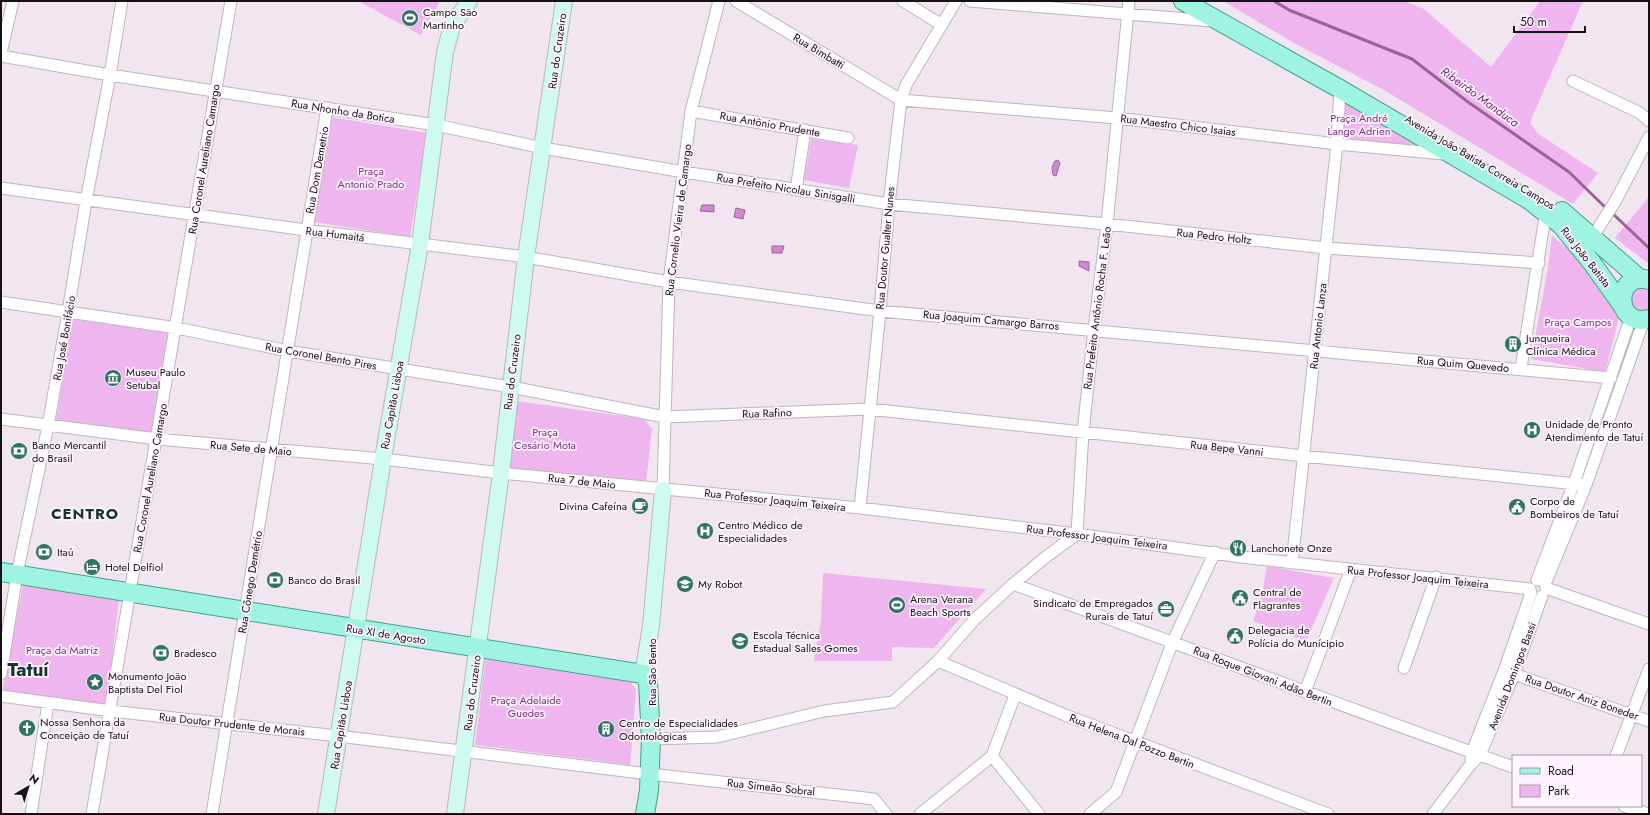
<svg xmlns="http://www.w3.org/2000/svg" width="1650" height="815" font-family="Jost,sans-serif">
	<rect width="100%" height="100%" fill="#f1e6f0"/>
	<path fill="#eeb5ee" d="M 358,1 L 440,1 L 421,35 Z
		M 1223,1 L 1405,1 L 1424,9 L 1491,67 L 1540,1 L 1583,1 L 1530,122 L 1537,133 L 1598,173 L 1573,204 L 1384,90 L 1294,43 Z
		M 1346,101 L 1422,141 L 1421,147 L 1347,139 L 1343,135 L 1345,103 Z
		M 331,117 L 427,133 L 410,237 L 314,222 Z
		M 811,139 L 858,145 L 849,188 L 804,180 Z
		M 1648,198 L 1649,198 L 1649,264 L 1615,238 Z
		M 1552,236 L 1578,257 L 1599,278 L 1619,317 L 1605,372 L 1531,359 L 1548,268 Z
		M 1636,287 L 1649,288 L 1649,311 L 1635,312 L 1627,297 Z
		M 72,319 L 169,333 L 154,434 L 56,421 Z
		M 516,401 L 644,419 L 652,429 L 646,482 L 508,469 Z
		M 1267,566 L 1334,578 L 1306,641 L 1253,621 L 1262,595 Z
		M 823,573 L 986,589 L 934,648 L 892,647 L 892,661 L 814,661 L 821,620 Z
		M 23,585 L 119,599 L 106,709 L 2,692 Z
		M 486,655 L 628,679 L 636,689 L 630,765 L 475,745 Z"/>
	<path fill="#d089d0" stroke="#986598" d="M 1058,160 L 1060,163 L 1056,176 L 1053,175 L 1052,167 L 1055,161 Z
		M 702,205 L 714,205 L 714,212 L 700,211 Z
		M 736,208 L 745,210 L 743,219 L 734,217 Z
		M 772,246 L 784,246 L 782,253 L 772,253 Z
		M 1079,261 L 1089,262 L 1089,271 L 1079,266 Z"/>
	<g fill="none" stroke-linecap="round" stroke-linejoin="round">
		<path stroke="#986598" stroke-width="3" d="M 1274,1 L 1289,10 L 1412,59 L 1468,102 L 1569,172 L 1607,209
			M 1612,213 L 1649,248"/>
		<g stroke="#beb4be" stroke-width="13">
			<path id="street" d="M 736,1 L 901,100 L 1117,118 L 1337,144 L 1444,154
				M 903,1 L 942,25
				M 970,1 L 1212,21
				M 1,53 L 13,1
				M 1,56 L 110,75 L 436,125 L 543,148 L 684,172 L 889,204 L 1107,224 L 1326,248 L 1539,263
				M 1573,81 L 1640,113 L 1649,121
				M 691,111 L 848,138
				M 1,188 L 306,230 L 526,257 L 669,282 L 880,311 L 1611,378
				M 796,190 L 805,130
				M 1592,238 L 1616,200 L 1649,137
				M 1,302 L 177,328 L 288,351 L 511,387 L 665,417 L 869,409 L 1304,456 L 1586,485
				M 1521,368 L 1546,211
				M 1,419 L 157,439 L 383,459 L 501,473 L 860,508 L 1077,534 L 1241,557 L 1530,589
				M 663,490 L 669,282 L 691,111 L 719,1
				M 860,508 L 880,311 L 889,204 L 901,100 L 906,85 L 956,1
				M 1292,563 L 1337,144 L 1340,89
				M 1537,580 L 1574,483 L 1631,317
				M 1013,584 C 1180,644 1346,708 1513,767
				M 1545,584 L 1586,485 L 1644,320
				M 1546,588 L 1649,624
				M 938,661 L 1065,715 L 1328,814
				M 1404,668 L 1436,577
				M 1508,672 L 1649,721
				M 1,674 L 17,574 L 48,426 L 68,312 L 86,201 L 110,75 L 122,1
				M 1305,692 L 1351,569
				M 1,696 L 111,711 L 338,736 L 641,773
				M 651,739 L 717,737 L 824,711 L 893,702 L 938,661 L 974,620 L 1013,584 L 1047,556 L 1077,534 L 1083,432 L 1094,329 L 1107,224 L 1129,1
				M 992,756 L 1039,814
				M 992,756 L 1015,695
				M 1616,756 L 1649,669
				M 1471,759 L 1472,752 L 1504,671 L 1531,593
				M 650,774 L 874,799 L 886,814
				M 1624,806 L 1648,814
				M 31,814 L 48,703
				M 92,814 L 231,1
				M 212,814 L 327,108
				M 920,814 L 992,756
				M 1090,814 L 1116,792 L 1173,641 L 1215,552
				M 1433,814 L 1471,764 L 1480,755 L 1514,674 L 1542,596"/>
		</g>
		<g stroke="#beb4be" stroke-width="18">
			<path id="secondary" d="M 643,674 L 651,626 L 663,490
				M 326,814 L 383,459 L 420,244 L 445,52 L 452,26 L 469,1
				M 455,814 L 501,473 L 526,257 L 564,1"/>
		</g>
		<g stroke="#45a08d" stroke-width="20">
			<path id="primary" d="M 1183,1 L 1340,89 L 1529,200 L 1561,225 L 1592,263 L 1622,305
				M 1562,211 L 1640,279
				M 1649,280 C 1614,270 1613,328 1649,319
				M 1,572 L 643,674
				M 643,674 L 648,682 L 651,739 L 649,790 L 645,814"/>
		</g>
		<use href="#street" stroke="#fff" stroke-width="11"/>
		<use href="#secondary" stroke="#cffaf0" stroke-width="16"/>
		<use href="#primary" stroke="#9ff4e1" stroke-width="18"/>
	</g>
	<defs>
		<g id="stadium-disc" transform="scale(0.9)"><circle r="9.5" fill="#317363" stroke="#fef3fe"/><path d="M0-5a6.5 5 0 1 0 0 10a6.5 5 0 1 0 0-10ZM-3.5-1.8h7v3.6h-7Z" fill="#fff"/></g>
		<g id="building-disc" transform="scale(0.9)"><circle r="9.5" fill="#317363" stroke="#fef3fe"/><path d="M-4-6H4V6H1V3H-1V6H-4ZM-2.5-4.3h1.7v1.8h-1.7ZM.8-4.3h1.7v1.8H.8ZM-2.5-1h1.7V.8h-1.7ZM.8-1h1.7V.8H.8Z" fill="#fff"/></g>
		<g id="museum-disc" transform="scale(0.9)"><circle r="9.5" fill="#317363" stroke="#fef3fe"/><path d="M0-6L6-3V-2H-6V-3ZM-5-1h2V3h-2ZM-1-1h2V3h-2ZM3-1h2V3H3ZM-6 4H6V6H-6Z" fill="#fff"/></g>
		<g id="hospital-disc" transform="scale(0.9)"><circle r="9.5" fill="#317363" stroke="#fef3fe"/><path d="M-5-5h3v3.5h4V-5h3V5h-3V1.5h-4V5h-3Z" fill="#fff"/></g>
		<g id="bank-disc" transform="scale(0.9)"><circle r="9.5" fill="#317363" stroke="#fef3fe"/><path d="M-6-4H6V4H-6ZM0-2.3a2.3 2.3 0 1 0 0 4.6a2.3 2.3 0 1 0 0-4.6Z" fill="#fff"/></g>
		<g id="cafe-disc" transform="scale(0.9)"><circle r="9.5" fill="#317363" stroke="#fef3fe"/><path d="M-5.5-4.5H6V0H3Q3 3.5 0 3.5H-2.5Q-5.5 3.5-5.5 0ZM3-3.2v2h1.7v-2ZM-6 4.5H4V6H-6Z" fill="#fff"/></g>
		<g id="civic-disc" transform="scale(0.9)"><circle r="9.5" fill="#317363" stroke="#fef3fe"/><path d="M-.6-6.5H3V-4.5H.6V-3L4-1V1h2V6H-6V1h2V-1L-.6-3ZM-1.2 2.5V6h2.4V2.5Z" fill="#fff"/></g>
		<g id="restaurant-disc" transform="scale(0.9)"><circle r="9.5" fill="#317363" stroke="#fef3fe"/><path d="M-5-6h1v4h1v-4h1v4h1v-4h1v5L-1.5 .5V6h-2V.5L-5-1ZM5-6V6H3V1.5H1.5Q1.5-4 5-6Z" fill="#fff"/></g>
		<g id="hotel-disc" transform="scale(0.9)"><circle r="9.5" fill="#317363" stroke="#fef3fe"/><path d="M-6-4.5h1.5V1H6V5H4.5V3h-9V5H-6ZM-4 0a1.8 1.8 0 1 1 3.6 0ZM.5 0V-2.5h3Q6-2.5 6 0Z" fill="#fff"/></g>
		<g id="university-disc" transform="scale(0.9)"><circle r="9.5" fill="#317363" stroke="#fef3fe"/><path d="M0-5L7-2L0 1L-7-2ZM-4 1L0 2.5L4 1V4Q0 6-4 4Z" fill="#fff"/></g>
		<g id="office-disc" transform="scale(0.9)"><circle r="9.5" fill="#317363" stroke="#fef3fe"/><path d="M-6-3h4V-5.5h4V-3h4V5H-6ZM-1-4.5V-3h2v-1.5ZM-6 0V1H6V0Z" fill="#fff"/></g>
		<g id="sight-disc" transform="scale(0.9)"><circle r="9.5" fill="#317363" stroke="#fef3fe"/><path d="M0-6L1.8-2.2L6-1.7L2.9 1.2L3.7 5.4L0 3.3L-3.7 5.4L-2.9 1.2L-6-1.7L-1.8-2.2Z" fill="#fff"/></g>
		<g id="church-disc" transform="scale(0.9)"><circle r="9.5" fill="#317363" stroke="#fef3fe"/><path d="M-1.2-6h2.4v3.5h3.3v2.4h-3.3V6h-2.4V-.1h-3.3v-2.4h3.3Z" fill="#fff"/></g>
	</defs>
	<g fill-rule="evenodd">
		<use href="#stadium-disc" x="410" y="18"/>
		<use href="#building-disc" x="1513" y="344"/>
		<use href="#museum-disc" x="113" y="378"/>
		<use href="#hospital-disc" x="1532" y="430"/>
		<use href="#bank-disc" x="19" y="451"/>
		<use href="#cafe-disc" x="640" y="506"/>
		<use href="#civic-disc" x="1517" y="507"/>
		<use href="#hospital-disc" x="705" y="531"/>
		<use href="#restaurant-disc" x="1238" y="548"/>
		<use href="#bank-disc" x="44" y="552"/>
		<use href="#hotel-disc" x="92" y="567"/>
		<use href="#bank-disc" x="275" y="580"/>
		<use href="#university-disc" x="685" y="584"/>
		<use href="#civic-disc" x="1240" y="598"/>
		<use href="#stadium-disc" x="897" y="605"/>
		<use href="#office-disc" x="1166" y="609"/>
		<use href="#civic-disc" x="1235" y="636"/>
		<use href="#university-disc" x="740" y="641"/>
		<use href="#bank-disc" x="161" y="653"/>
		<use href="#sight-disc" x="95" y="682"/>
		<use href="#church-disc" x="27" y="728"/>
		<use href="#building-disc" x="606" y="729"/>
	</g>
	<g text-anchor="middle" stroke-width="3.5" stroke-linejoin="round" paint-order="stroke">
		<g font-size="11" fill="#151115" stroke="#fef3fe" text-anchor="start">
			<text x="423" y="16">Campo São<tspan x="423" dy="13">Martinho</tspan></text>
			<text x="1526" y="342">Junqueira<tspan x="1526" dy="13">Clínica Médica</tspan></text>
			<text x="126" y="376">Museu Paulo<tspan x="126" dy="13">Setubal</tspan></text>
			<text x="1545" y="428">Unidade de Pronto<tspan x="1545" dy="13">Atendimento de Tatuí</tspan></text>
			<text x="32" y="449">Banco Mercantil<tspan x="32" dy="13">do Brasil</tspan></text>
			<text x="1530" y="505">Corpo de<tspan x="1530" dy="13">Bombeiros de Tatuí</tspan></text>
			<text x="627" y="510" text-anchor="end">Divina Cafeína</text>
			<text x="718" y="529">Centro Médico de<tspan x="718" dy="13">Especialidades</tspan></text>
			<text x="1251" y="552">Lanchonete Onze</text>
			<text x="57" y="556">Itaú</text>
			<text x="105" y="571">Hotel Delfiol</text>
			<text x="288" y="584">Banco do Brasil</text>
			<text x="698" y="588">My Robot</text>
			<text x="1253" y="596">Central de<tspan x="1253" dy="13">Flagrantes</tspan></text>
			<text x="910" y="603">Arena Verana<tspan x="910" dy="13">Beach Sports</tspan></text>
			<text x="1153" y="607" text-anchor="end">Sindicato de Empregados<tspan x="1153" dy="13">Rurais de Tatuí</tspan></text>
			<text x="1248" y="634">Delegacia de<tspan x="1248" dy="13">Polícia do Munícipio</tspan></text>
			<text x="753" y="639">Escola Técnica<tspan x="753" dy="13">Estadual Salles Gomes</tspan></text>
			<text x="174" y="657">Bradesco</text>
			<text x="108" y="680">Monumento João<tspan x="108" dy="13">Baptista Del Fiol</tspan></text>
			<text x="40" y="726">Nossa Senhora da<tspan x="40" dy="13">Conceição de Tatuí</tspan></text>
			<text x="619" y="727">Centro de Especialidades<tspan x="619" dy="13">Odontológicas</tspan></text>
		</g>
		<g font-size="11" fill="#151115" stroke="#fef3fe">
			<text transform="translate(557 51) rotate(-82)" y="4">Rua do Cruzeiro</text>
			<text transform="translate(819 51) rotate(31)" y="4">Rua Bimbatti</text>
			<text transform="translate(343 111) rotate(9)" y="4">Rua Nhonho da Botica</text>
			<text transform="translate(770 124) rotate(10)" y="4">Rua Antônio Prudente</text>
			<text transform="translate(1178 125) rotate(7)" y="4">Rua Maestro Chico Isaias</text>
			<text transform="translate(204 159) rotate(-81)" y="4">Rua Coronel Aureliano Camargo</text>
			<text transform="translate(1480 162) rotate(31)" y="4">Avenida João Batista Correia Campos</text>
			<text transform="translate(317 170) rotate(-80)" y="4">Rua Dom Demetrio</text>
			<text transform="translate(786 188) rotate(9)" y="4">Rua Prefeito Nicolau Sinisgalli</text>
			<text transform="translate(678 220) rotate(-83)" y="4">Rua Cornelio Vieira de Camargo</text>
			<text transform="translate(335 234) rotate(7)" y="4">Rua Humaitá</text>
			<text transform="translate(1214 236) rotate(6)" y="4">Rua Pedro Holtz</text>
			<text transform="translate(885 248) rotate(-85)" y="4">Rua Doutor Gualter Nunes</text>
			<text transform="translate(1586 257) rotate(52)" y="4">Rua João Batista</text>
			<text transform="translate(1097 308) rotate(-83)" y="4">Rua Prefeito Antônio Rocha F. Leão</text>
			<text transform="translate(991 320) rotate(5)" y="4">Rua Joaquim Camargo Barros</text>
			<text transform="translate(1318 326) rotate(-84)" y="4">Rua Antonio Lanza</text>
			<text transform="translate(64 338) rotate(-80)" y="4">Rua José Bonifácio</text>
			<text transform="translate(321 356) rotate(10)" y="4">Rua Coronel Bento Pires</text>
			<text transform="translate(1463 364) rotate(5)" y="4">Rua Quim Quevedo</text>
			<text transform="translate(512 372) rotate(-83)" y="4">Rua do Cruzeiro</text>
			<text transform="translate(392 405) rotate(-80)" y="4">Rua Capitão Lisboa</text>
			<text transform="translate(767 413) rotate(-2)" y="4">Rua Rafino</text>
			<text transform="translate(251 448) rotate(5)" y="4">Rua Sete de Maio</text>
			<text transform="translate(1227 448) rotate(6)" y="4">Rua Bepe Vanni</text>
			<text transform="translate(150 478) rotate(-80)" y="4">Rua Coronel Aureliano Camargo</text>
			<text transform="translate(582 481) rotate(6)" y="4">Rua 7 de Maio</text>
			<text transform="translate(775 500) rotate(6)" y="4">Rua Professor Joaquim Teixeira</text>
			<text transform="translate(1097 537) rotate(7)" y="4">Rua Professor Joaquim Teixeira</text>
			<text transform="translate(1418 577) rotate(6)" y="4">Rua Professor Joaquim Teixeira</text>
			<text transform="translate(250 582) rotate(-81)" y="4">Rua Cônego Demétrio</text>
			<text transform="translate(386 634) rotate(9)" y="4">Rua XI de Agosto</text>
			<text transform="translate(652 672) rotate(-90)" y="4">Rua São Bento</text>
			<text transform="translate(1263 676) rotate(21)" y="4">Rua Roque Giovani Adão Bertin</text>
			<text transform="translate(1512 676) rotate(-69)" y="4">Avenida Domingos Bassi</text>
			<text transform="translate(472 693) rotate(-83)" y="4">Rua do Cruzeiro</text>
			<text transform="translate(1582 697) rotate(19)" y="4">Rua Doutor Aniz Boneder</text>
			<text transform="translate(232 724) rotate(6)" y="4">Rua Doutor Prudente de Morais</text>
			<text transform="translate(341 725) rotate(-81)" y="4">Rua Capitão Lisboa</text>
			<text transform="translate(1132 741) rotate(21)" y="4">Rua Helena Dal Pozzo Bertin</text>
			<text transform="translate(771 787) rotate(6)" y="4">Rua Simeão Sobral</text>
		</g>
		<g font-size="11" fill="#822f84" stroke="#fef3fe">
			<text x="1359" y="122">Praça André<tspan x="1359" dy="13">Lange Adrien</tspan></text>
			<text x="371" y="175">Praça<tspan x="371" dy="13">Antonio Prado</tspan></text>
			<text x="1578" y="326">Praça Campos</text>
			<text x="545" y="436">Praça<tspan x="545" dy="13">Cesário Mota</tspan></text>
			<text x="62" y="654">Praça da Matriz</text>
			<text x="526" y="704">Praça Adelaide<tspan x="526" dy="13">Guedes</tspan></text>
		</g>
		<g font-size="12" font-style="italic" fill="#721e75" stroke="#fef3fe">
			<text transform="translate(1480 97) rotate(36)" y="4">Ribeirão Manduca</text>
		</g>
		<g font-size="15" font-weight="bold" letter-spacing="1" fill="#17362e" stroke="#fef3fe">
			<text x="85" y="519">CENTRO</text>
		</g>
		<g font-size="19" font-weight="bold" fill="#17362e" stroke="#fef3fe">
			<text x="28" y="676">Tatuí</text>
		</g>
	</g>
	<rect width="1650" height="815" fill="none" stroke="#151115" stroke-width="4"/>
	<rect x="1512" y="755" width="130" height="52" fill="#fef3fe" stroke="#a199a1"/>
	<rect x="1520" y="768" width="20" height="6" fill="#9ff4e1" stroke="#a199a1"/>
	<text x="1548" y="775" font-size="12" fill="#151115">Road</text>
	<rect x="1520" y="785" width="20" height="12" fill="#eeb5ee" stroke="#a199a1"/>
	<text x="1548" y="795" font-size="12" fill="#151115">Park</text>
	<g transform="translate(28 787) rotate(38)" stroke="#fef3fe" stroke-width="3" paint-order="stroke">
	<path d="M0-3L7 15L0 10L-7 15Z" fill="#151115"/>
	<text y="-6" font-size="11" font-weight="bold" text-anchor="middle" fill="#151115">N</text>
	</g>
	<path d="M1514 26v6h71v-6" fill="none" stroke="#151115" stroke-width="2"/>
	<text x="1520" y="26" font-size="12" fill="#151115" stroke="#fef3fe" stroke-width="3" paint-order="stroke">50 m</text>
</svg>
